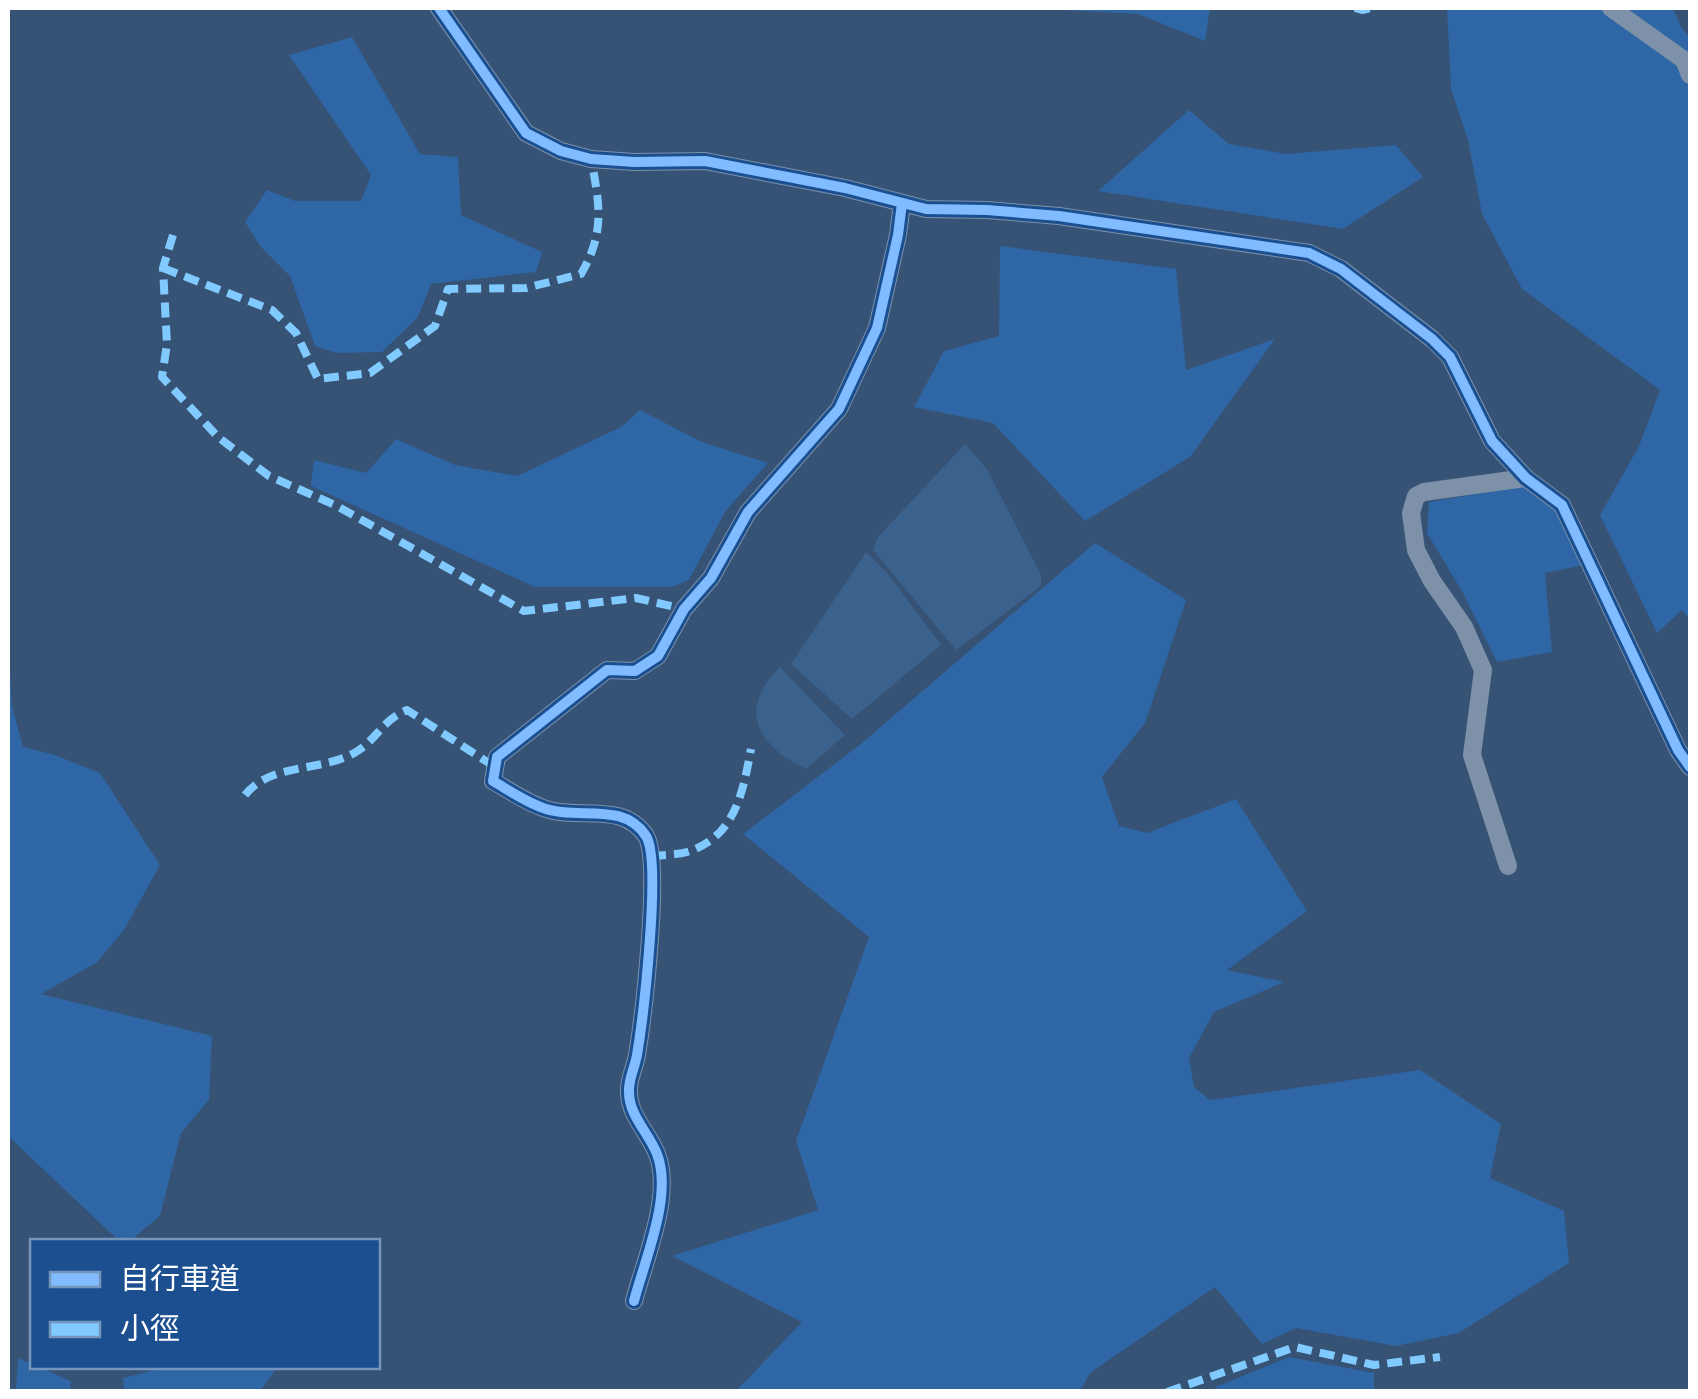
<svg xmlns="http://www.w3.org/2000/svg" width="1698" height="1399" font-family="Raleway,'Noto Sans TC',sans-serif">
	<rect width="100%" height="100%" fill="#365274"/>
	<path fill="#2f66a5" d="M 1065,8 L 1210,8 L 1205,41 L 1138,14 L 1064,10 Z
		M 1447,8 L 1673,8 L 1681,27 L 1690,38 L 1690,619 L 1682,610 L 1657,633 L 1600,515 L 1639,446 L 1660,390 L 1522,289 L 1482,214 L 1468,140 L 1451,89 Z
		M 352,37 L 420,154 L 458,157 L 461,215 L 542,252 L 536,272 L 431,284 L 418,317 L 382,352 L 336,353 L 315,346 L 290,276 L 260,246 L 245,222 L 267,190 L 295,201 L 361,201 L 371,175 L 289,55 Z
		M 1189,110 L 1229,144 L 1286,154 L 1396,145 L 1423,177 L 1343,229 L 1098,191 Z
		M 1000,246 L 1176,269 L 1186,370 L 1275,339 L 1190,457 L 1085,521 L 993,423 L 914,407 L 944,351 L 999,336 Z
		M 640,410 L 702,442 L 768,463 L 725,512 L 689,580 L 672,587 L 535,587 L 311,486 L 314,460 L 366,473 L 396,439 L 455,465 L 517,476 L 621,427 Z
		M 1524,486 L 1558,508 L 1589,564 L 1545,573 L 1552,652 L 1497,662 L 1463,593 L 1427,533 L 1429,502 Z
		M 1095,543 L 1186,600 L 1145,723 L 1102,777 L 1119,826 L 1147,833 L 1236,799 L 1307,911 L 1227,970 L 1284,982 L 1214,1012 L 1189,1058 L 1194,1087 L 1210,1100 L 1420,1070 L 1501,1124 L 1490,1178 L 1564,1211 L 1569,1263 L 1459,1333 L 1396,1346 L 1296,1328 L 1262,1344 L 1215,1287 L 1090,1373 L 1080,1391 L 736,1391 L 802,1322 L 672,1256 L 818,1210 L 796,1141 L 869,937 L 743,834 L 862,743 Z
		M 8,635 L 12,706 L 23,747 L 55,755 L 100,773 L 160,865 L 124,930 L 96,963 L 41,994 L 212,1036 L 209,1100 L 181,1133 L 160,1216 L 130,1241 L 119,1241 L 8,1136 Z
		M 1289,1357 L 1374,1373 L 1374,1391 L 1216,1391 L 1216,1387 Z
		M 18,1358 L 71,1381 L 70,1391 L 16,1391 Z
		M 167,1367 L 167,1366 L 277,1367 L 260,1391 L 124,1391 L 123,1378 Z"/>
	<path fill="#3b618d" d="M 965,444 L 987,469 L 1041,575 L 1041,586 L 956,650 L 873,550 L 878,537 Z
		M 866,552 L 889,575 L 941,645 L 852,719 L 791,664 Z
		M 780,667 L 845,735 L 806,769 C 757,746 737,709 780,667 Z"/>
	<g fill="none" stroke-linecap="round" stroke-linejoin="round">
		<path stroke="#7d92a8" stroke-width="18" d="M 439,8 L 526,133 L 561,151 L 591,159 L 634,162 L 705,161 L 845,188 L 926,209 L 987,210 L 1059,216 L 1309,253 L 1341,269 L 1432,339 L 1450,357 L 1492,441 L 1526,478 L 1562,505 L 1678,750 L 1690,767
			M 1611,8 L 1684,60 L 1690,75
			M 1508,866 L 1472,755 L 1483,670 L 1464,627 L 1432,581 L 1416,550 L 1411,513 L 1416,496 L 1424,492 L 1526,478
			M 634,1301 C 645,1259 673,1195 657,1154 C 649,1133 629,1116 629,1092 C 628,1080 635,1067 637,1055 C 643,1019 662,861 646,836 C 623,801 579,820 546,809 C 527,803 510,791 493,781 L 497,757 L 607,670 L 635,671 L 658,656 L 684,609 L 711,578 L 748,512 L 839,409 L 877,328 L 898,235 L 902,203"/>
		<path stroke="#80caff" stroke-width="8" stroke-dasharray="15 8" stroke-linecap="butt" d="M 1355,8 L 1362,10 L 1371,8
			M 173,235 L 163,268 L 167,344 L 162,377 L 218,437 L 269,476 L 335,505 L 524,611 L 636,598 L 684,609
			M 163,268 L 272,310 L 296,333 L 318,379 L 370,373 L 435,326 L 448,289 L 526,288 L 581,274 C 605,233 600,205 591,159
			M 245,795 C 272,761 326,773 359,750 C 379,736 383,720 407,710 L 495,767
			M 651,856 C 663,855 679,855 690,851 C 736,835 743,791 751,749
			M 1167,1392 L 1295,1347 L 1374,1365 L 1440,1357"/>
		<g stroke="#1b4f8f" stroke-width="16">
			<path id="cycleway" d="M 439,8 L 526,133 L 561,151 L 591,159 L 634,162 L 705,161 L 845,188 L 926,209 L 987,210 L 1059,216 L 1309,253 L 1341,269 L 1432,339 L 1450,357 L 1492,441 L 1526,478 L 1562,505 L 1678,750 L 1690,767
				M 634,1301 C 645,1259 673,1195 657,1154 C 649,1133 629,1116 629,1092 C 628,1080 635,1067 637,1055 C 643,1019 662,861 646,836 C 623,801 579,820 546,809 C 527,803 510,791 493,781 L 497,757 L 607,670 L 635,671 L 658,656 L 684,609 L 711,578 L 748,512 L 839,409 L 877,328 L 898,235 L 902,203"/>
		</g>
		<use href="#cycleway" stroke="#80bcff" stroke-width="10"/>
	</g>
	<rect width="1698" height="1399" fill="none" stroke="#ffffff" stroke-width="20"/>
	<rect x="30" y="1239" width="350" height="130" fill="#1b4f8f" stroke="#7695bc" stroke-width="2.5"/>
	<rect x="50" y="1272" width="50" height="15" fill="#80bcff" stroke="#7695bc" stroke-width="2.5"/>
	<text x="120" y="1289" font-size="30" fill="#ffffff">自行車道</text>
	<rect x="50" y="1322" width="50" height="15" fill="#80caff" stroke="#7695bc" stroke-width="2.5"/>
	<text x="120" y="1339" font-size="30" fill="#ffffff">小徑</text>
</svg>
